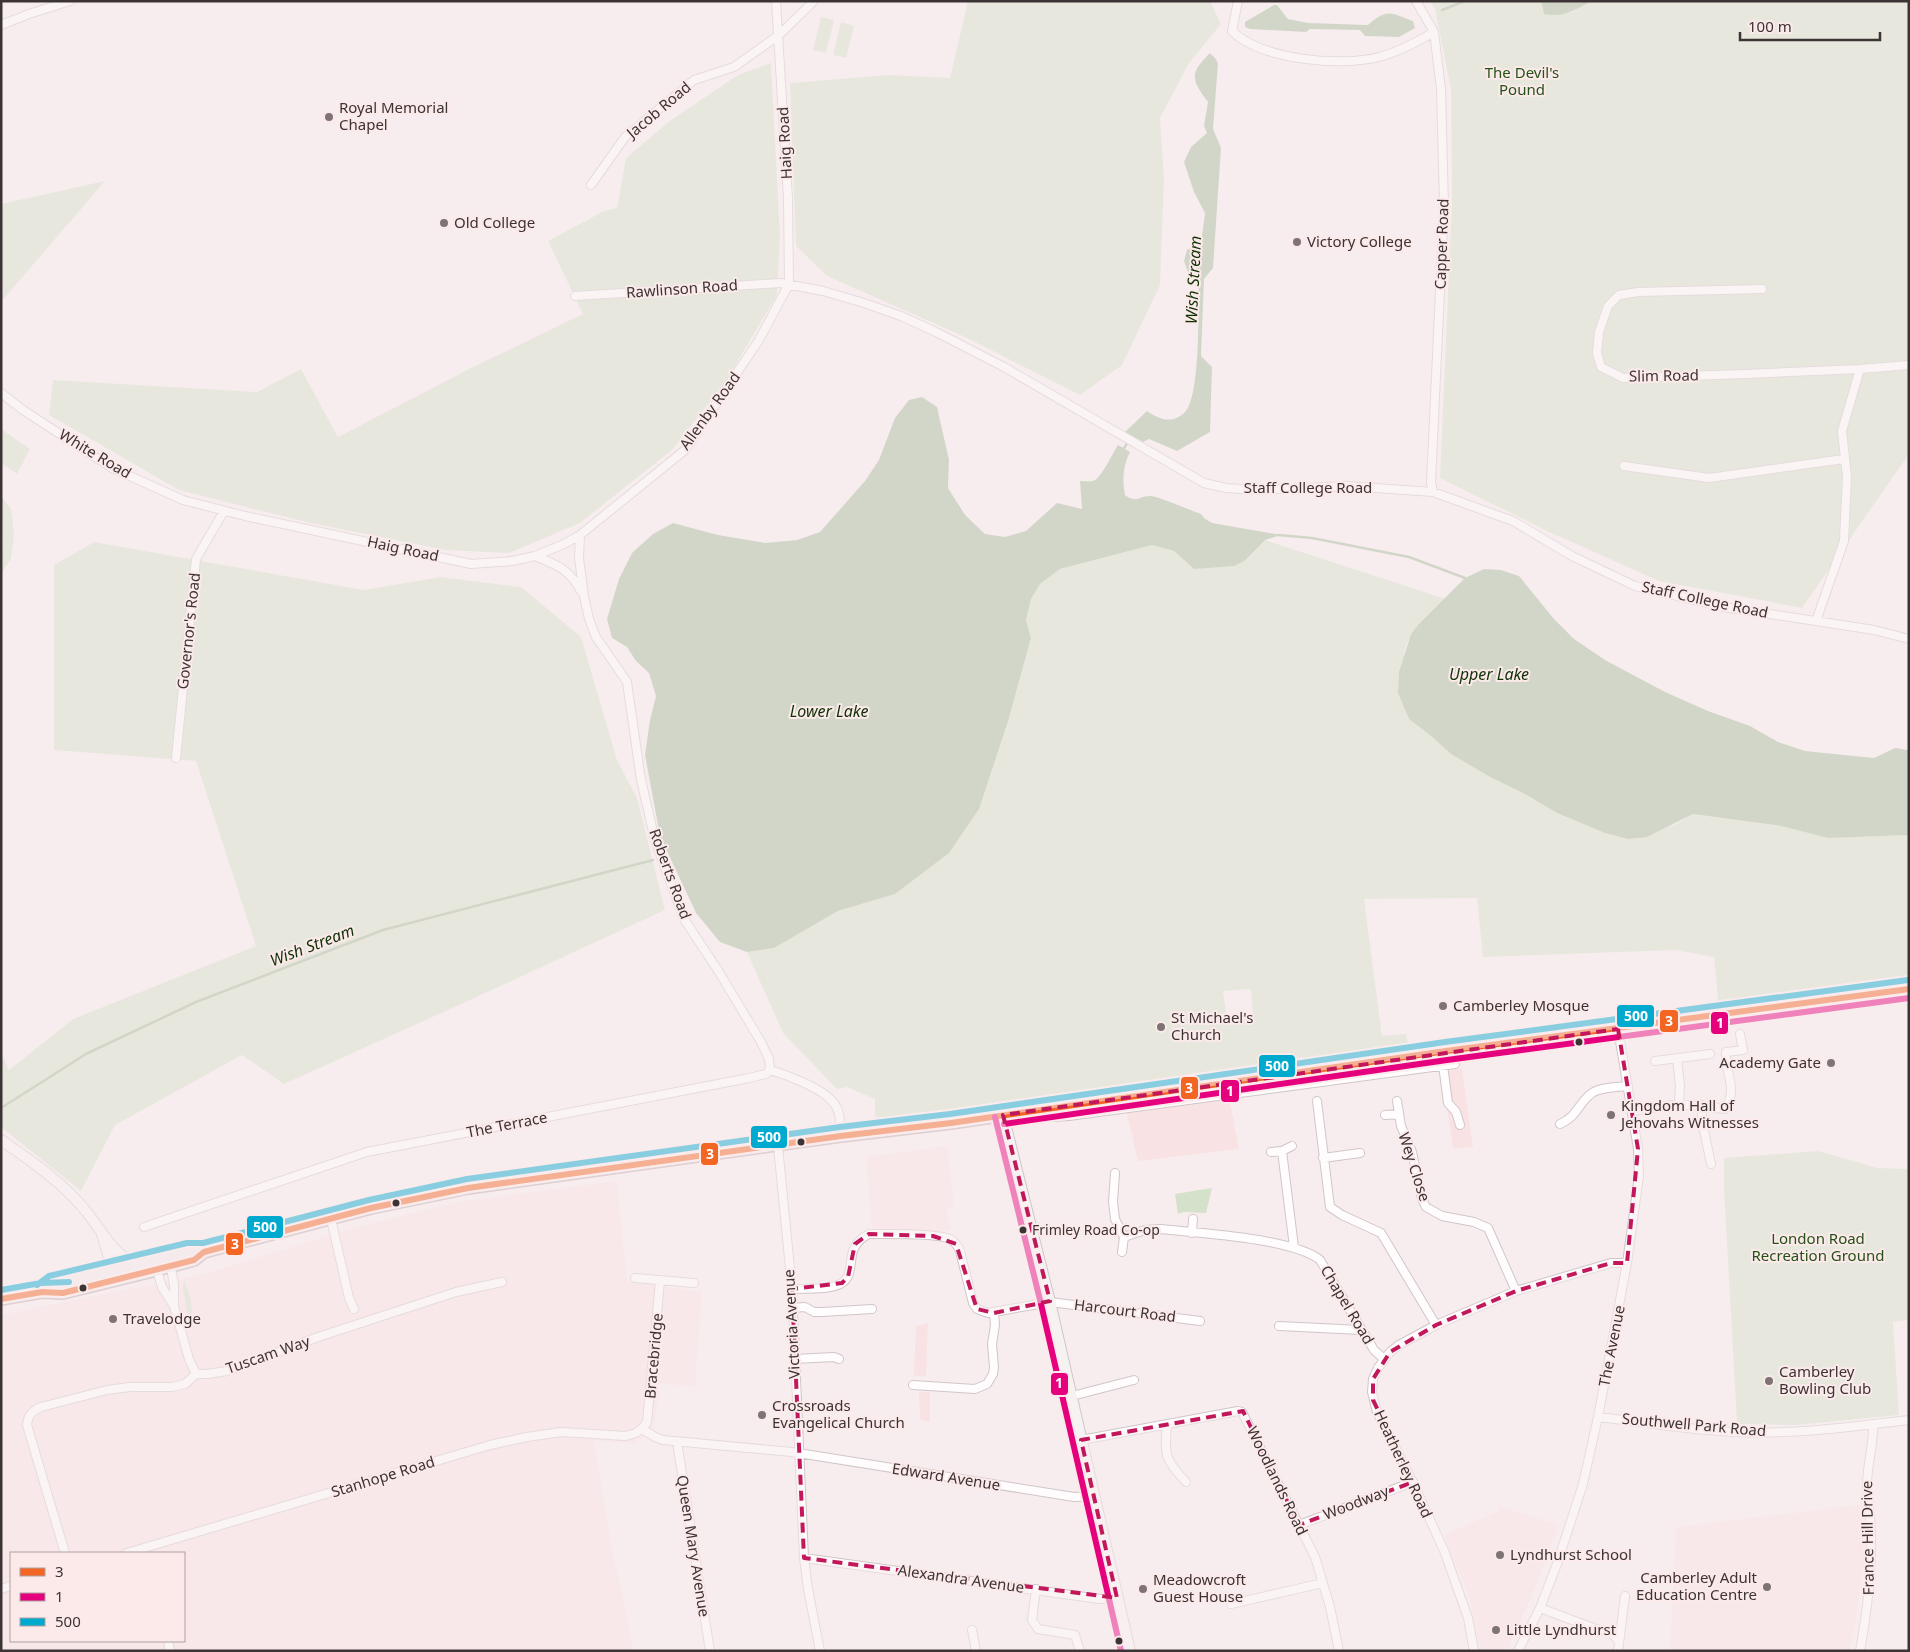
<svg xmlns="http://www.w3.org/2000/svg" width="1910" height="1652" font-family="'Noto Sans',sans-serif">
	<rect width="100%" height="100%" fill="#f8edee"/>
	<path fill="#f9e2e4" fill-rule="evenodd" d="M 1462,1068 L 1473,1147 L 1453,1149 L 1442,1071 Z
		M 1229,1096 L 1239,1149 L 1138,1161 L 1126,1111 Z
		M 947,1146 L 954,1207 L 946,1208 L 950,1230 L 934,1233 L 872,1229 L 866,1157 Z
		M 617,1181 L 627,1281 L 702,1292 L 695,1386 L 659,1384 L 654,1429 L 634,1444 L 594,1441 L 612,1550 L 626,1610 L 633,1651 L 1,1651 L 1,1315 L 208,1273 L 353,1228 L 457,1202 ZM 11,1553 L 184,1553 L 184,1641 L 11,1641 Z
		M 928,1323 L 926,1376 L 914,1376 L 916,1326 Z
		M 919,1392 L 930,1392 L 930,1422 L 920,1420 Z
		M 1860,1505 L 1864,1559 L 1857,1615 L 1849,1651 L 1670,1651 L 1676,1527 Z
		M 1499,1506 L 1559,1525 L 1533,1593 L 1507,1651 L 1480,1651 L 1470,1599 L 1444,1535 L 1499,1511 Z"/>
	<path fill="#d4e1cb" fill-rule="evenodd" d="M 968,1 L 1210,1 L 1221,24 L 1189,63 L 1160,118 L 1164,180 L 1160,285 L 1122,365 L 1080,395 L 965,337 L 827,276 L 796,246 L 790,83 L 889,75 L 950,78 Z
		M 1430,1 L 1541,1 L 1544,14 L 1572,12 L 1592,1 L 1909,1 L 1909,454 L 1802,608 L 1659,581 L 1547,531 L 1440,478 L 1452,201 L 1451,89 L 1435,9 Z
		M 821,17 L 834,20 L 826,53 L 813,50 Z
		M 841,22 L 854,26 L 846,58 L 833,55 Z
		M 771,63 L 780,236 L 777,295 L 724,384 L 672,450 L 580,523 L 509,553 L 445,550 L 306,522 L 179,490 L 49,415 L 53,380 L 257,392 L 301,369 L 338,437 L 471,368 L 583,314 L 548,241 L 604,211 L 617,208 L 626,158 L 671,120 L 738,75 Z
		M 105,181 L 1,302 L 1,204 Z
		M 1,429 L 30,449 L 17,474 L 1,463 Z
		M 1,496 L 11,509 L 14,534 L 11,559 L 1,574 L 1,550 L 3,545 Z
		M 1265,540 L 1446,599 L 1411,634 L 1404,652 L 1409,719 L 1431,736 L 1451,754 L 1490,777 L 1523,793 L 1557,813 L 1605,833 L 1628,839 L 1674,825 L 1693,814 L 1781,826 L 1828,838 L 1909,835 L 1909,980 L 1719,1009 L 1714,957 L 1675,950 L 1483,957 L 1477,898 L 1364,899 L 1382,1036 L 1406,1034 L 1409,1051 L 1281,1068 L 1274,1064 L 1218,1071 L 1208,1077 L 878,1118 L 875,1116 L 875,1099 L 847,1087 L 837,1089 L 783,1033 L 747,952 L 774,948 L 838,911 L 895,894 L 1009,718 L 1031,638 L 1026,620 L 1031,599 L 1040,584 L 1060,569 L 1152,545 L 1174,551 L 1194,569 L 1247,560 ZM 1251,989 L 1253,1016 L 1227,1019 L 1223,991 Z
		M 94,542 L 364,590 L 440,577 L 521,587 L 581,637 L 617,760 L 637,798 L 665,910 L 470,1000 L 284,1084 L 242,1055 L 115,1125 L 81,1191 L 1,1127 L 1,1053 L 9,1070 L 73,1019 L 256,946 L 196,761 L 54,750 L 54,565 Z
		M 1818,1151 L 1878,1168 L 1909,1169 L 1909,1320 L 1893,1322 L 1899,1415 L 1796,1425 L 1737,1424 L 1724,1190 L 1724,1158 Z
		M 1212,1188 L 1206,1213 L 1184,1212 L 1178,1214 L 1175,1194 Z
		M 184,1279 L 191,1300 L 192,1318 L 188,1319 L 183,1288 Z"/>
	<path fill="#a5ba9c" d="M 1541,1 L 1592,1 C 1575,10 1563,18 1544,14 Z
		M 1274,5 L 1277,5 L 1288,19 L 1308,23 L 1368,25 C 1388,8 1390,13 1413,21 L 1415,28 L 1399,37 L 1365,36 L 1360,30 L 1310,29 L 1306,32 L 1250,29 L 1245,27 L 1245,22 Z
		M 1210,53 L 1215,58 L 1218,63 L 1213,129 L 1221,148 L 1213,268 L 1204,279 L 1201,356 L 1212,367 L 1210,432 L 1177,451 L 1149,439 L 1143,442 L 1125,432 L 1147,411 C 1159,419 1172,425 1185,412 C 1201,396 1198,305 1199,279 L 1188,272 L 1184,261 L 1187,250 L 1201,243 L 1205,213 L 1194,192 L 1184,162 L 1191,147 L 1207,133 L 1204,126 L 1208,102 C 1191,79 1189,74 1210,53 Z
		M 922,397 L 937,407 L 949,460 L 948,488 L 965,515 L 985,534 L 1005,537 L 1026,531 L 1057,503 L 1082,509 L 1080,481 C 1084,481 1089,482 1093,481 C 1101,479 1112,454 1118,445 L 1130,452 C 1123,466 1122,479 1125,495 C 1137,504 1140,495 1151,496 C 1163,498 1189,510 1201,514 L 1204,518 L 1212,523 L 1281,535 L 1265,540 L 1246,560 L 1234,566 L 1194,569 L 1174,551 L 1152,545 L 1060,569 L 1040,584 L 1031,599 L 1026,620 L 1031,638 L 1009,718 L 979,809 L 949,853 L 895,894 L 838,911 L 774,948 L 747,952 L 720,942 L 696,913 L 660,836 L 645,755 L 650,720 L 656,696 L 649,673 L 636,661 L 627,647 L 612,638 L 607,619 L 619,579 L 632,553 L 653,534 L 673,523 L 718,535 L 765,543 L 797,540 L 820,532 L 865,481 L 879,460 L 895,418 L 909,400 Z
		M 1484,569 L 1501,570 L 1519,576 L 1554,619 L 1574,639 L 1605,660 L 1665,692 L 1708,711 L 1750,726 L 1778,742 L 1805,751 L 1874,758 L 1895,748 L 1908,750 L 1909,835 L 1828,838 L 1781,826 L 1693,814 L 1647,837 L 1628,839 L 1605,833 L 1557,813 L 1523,793 L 1490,777 L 1451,754 L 1431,736 L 1409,719 L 1398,693 L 1399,672 L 1411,634 L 1418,625 L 1465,578 Z"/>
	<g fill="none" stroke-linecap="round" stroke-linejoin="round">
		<path stroke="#a5ba9c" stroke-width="2.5" d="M 1442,10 L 1465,1
			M 1123,450 L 1129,440
			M 1278,535 L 1312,538 L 1409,557 L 1465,578
			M 1,1108 L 86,1054 L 196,1002 L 383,930 L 653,860"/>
		<g stroke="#d0c6c8" stroke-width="10">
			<path id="street" d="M 776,1 L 788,198 L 789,284
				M 1238,1 L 1232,31 C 1262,60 1340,67 1379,57 C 1398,52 1417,42 1434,32
				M 1416,1 L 1434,32 L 1441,89 L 1444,206 L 1431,482 L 1433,492
				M 1,25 L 29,14 L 70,1
				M 591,185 L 625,137 L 694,80 L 734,67 L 779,35 L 814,1
				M 1762,289 L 1638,292 L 1619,295 L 1608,306 L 1599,332 L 1597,353 L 1601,367 L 1623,378 L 1746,374 L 1860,369 L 1909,365
				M 575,296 L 781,283 L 823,291 L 864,303 L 901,316 L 938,333 L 1004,367 L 1204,483 L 1226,488 L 1257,490 L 1347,486 L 1433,492 L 1513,521 L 1572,556 L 1635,586 L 1724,607 L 1874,630 L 1909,639
				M 1,393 L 23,410 L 112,468 L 183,500 L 245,516 L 471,564 L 512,561 L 535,556 L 564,544 L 580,535 L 685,450 L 759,340 L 789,284
				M 1624,466 L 1709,478 L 1844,459
				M 580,535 L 579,558 L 584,596 L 589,619 L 596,637 L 627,682 L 641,780 L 655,840 L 684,919 L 719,972 L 761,1042 L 769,1059 L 770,1070
				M 535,556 C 557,565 569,569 581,591
				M 1816,621 L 1844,541 L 1847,477 L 1842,431 L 1860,369
				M 176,758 L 196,559 L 224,511
				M 1677,1059 L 1680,1086 L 1679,1104
				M 1655,1061 L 1710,1054
				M 1443,1065 L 1448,1103 L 1456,1112 L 1460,1125
				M 770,1070 C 787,1075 822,1088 833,1102 C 841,1111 840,1124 841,1136
				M 1317,1101 L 1330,1207 L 1342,1215 L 1381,1233 L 1436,1325
				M 1397,1101 L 1401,1126 L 1412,1152 L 1422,1199 L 1426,1207 L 1442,1216 L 1474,1222 L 1488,1228 L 1516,1291
				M 1702,1105 L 1702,1121 L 1711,1164
				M 1046,1109 L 1053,1117 L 1069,1116 L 1455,1064
				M 1632,1111 L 1679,1104 L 1725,1109 C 1739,1087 1724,1073 1726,1052 L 1743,1050 L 1740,1034
				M 1385,1115 L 1399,1114
				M 1560,1124 C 1577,1117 1579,1102 1592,1093 C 1601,1087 1617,1087 1628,1086
				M 778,1146 L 792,1289 L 804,1558 L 808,1589 L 820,1651
				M 1282,1151 L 1294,1247
				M 1271,1152 L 1282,1151 L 1292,1146
				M 1323,1158 L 1360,1153
				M 1115,1173 L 1113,1202 L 1115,1219 L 1124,1237 L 1122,1252
				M 331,1219 L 349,1298 L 354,1309
				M 144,1227 L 367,1152 L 749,1078 L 766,1074 L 770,1070
				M 1192,1233 L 1193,1219
				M 1124,1237 L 1145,1230 L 1160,1229 C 1197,1233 1293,1238 1320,1260 L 1374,1350 L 1384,1359
				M 170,1262 L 174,1285 L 174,1306 L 189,1359 L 196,1374
				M 156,1267 L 162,1287 L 174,1306
				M 635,1278 L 694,1283
				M 792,1289 C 805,1288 822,1290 835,1286 C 863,1278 838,1249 869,1234 C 884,1234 940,1233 950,1239 C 955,1242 958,1246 960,1251 L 973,1303 L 977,1309 L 988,1313 L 1050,1302 L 1200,1321
				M 792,1308 L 805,1307 L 814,1312 L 822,1312 L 872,1309
				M 1279,1326 L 1361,1330
				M 794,1359 L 834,1357 L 839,1359
				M 913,1385 L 975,1389 L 987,1384 L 993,1374 L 994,1367 L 992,1344 L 995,1325 L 994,1313
				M 1072,1396 L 1134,1380
				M 1598,1417 C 1643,1422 1689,1430 1734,1432 C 1792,1435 1851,1427 1909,1420
				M 1167,1425 C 1164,1455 1165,1460 1186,1482
				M 642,1429 L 655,1437 L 663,1440 L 792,1452 L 1074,1497 L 1094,1496
				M 1081,1440 L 1238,1411 L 1242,1412 L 1315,1557 L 1330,1607 L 1339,1651
				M 677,1442 L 710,1651
				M 1299,1525 L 1413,1482
				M 65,1553 L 27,1425 C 28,1415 32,1411 41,1407 L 107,1390 L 130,1387 L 172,1387 L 185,1384 L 196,1374 L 207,1374 L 227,1371 L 318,1337 L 456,1292 L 502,1282
				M 127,1553 L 490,1445 L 527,1437 L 561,1432 L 625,1436 C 636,1434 641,1431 647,1422 L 660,1281
				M 804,1558 L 1100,1599 L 1117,1598
				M 1,1589 L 11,1586
				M 1036,1589 L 1032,1620 L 1038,1629 L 1075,1635 L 1080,1651
				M 1231,1604 L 1323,1583
				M 1540,1608 L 1596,1629 L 1612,1633 L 1619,1641
				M 972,1630 L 976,1651
				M 168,1641 L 170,1651
				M 1474,1651 L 1468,1618 L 1445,1553 L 1413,1482 L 1377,1412 L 1372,1392 L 1373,1379 L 1378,1368 L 1390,1352 L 1399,1345 L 1436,1325 L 1516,1291 L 1611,1263 L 1627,1263
				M 1518,1651 L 1540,1608 L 1557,1564 L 1583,1484 L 1598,1417 L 1627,1263 L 1639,1176 L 1638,1149 L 1618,1029
				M 1618,1651 L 1625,1596
				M 1860,1651 C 1867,1612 1872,1575 1871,1536 C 1871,1519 1868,1502 1867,1485 C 1867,1465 1874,1444 1873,1424"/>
		</g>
		<g stroke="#d0c6c8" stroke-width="12">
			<path id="secondary" d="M 1003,1115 L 1050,1302 L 1130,1651
				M 1,1140 C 31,1161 61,1181 85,1210 C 99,1226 115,1260 138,1263
				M 102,1234 L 115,1278"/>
		</g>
		<g stroke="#bfaaad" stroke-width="14">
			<path id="primary" d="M 42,1292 L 51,1285 L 189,1252 L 204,1252 L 371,1208 L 468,1188 L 841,1136 L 951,1123 L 1446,1051 L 1618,1029 L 1909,989
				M 1,1299 L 42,1292 L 63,1293 L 157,1270 L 194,1260 L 204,1252"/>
		</g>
		<use href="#street" stroke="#fefcfc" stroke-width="8"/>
		<use href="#secondary" stroke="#f7f2f2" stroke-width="10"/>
		<use href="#primary" stroke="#f1e7e9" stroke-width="11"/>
		<g stroke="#fce9ea" stroke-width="10">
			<path id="bus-1" d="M 1,1299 L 42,1292 L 63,1293 L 194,1260 L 204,1252 L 371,1208 L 468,1188 L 841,1136 L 951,1123 L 1446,1051 L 1909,989"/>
		</g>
		<g stroke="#fce9ea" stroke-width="10">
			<path id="bus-2" d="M 995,1117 L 1041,1304 L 1121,1651
				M 1004,1124 L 1447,1060 L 1909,998"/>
		</g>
		<g stroke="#fce9ea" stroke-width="10">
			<path id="bus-3" d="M 37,1285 L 49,1276 L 187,1243 L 203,1243 L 369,1200 L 467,1179 L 840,1127 L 950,1114 L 1445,1042 L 1908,980
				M 1,1290 L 41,1283 L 69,1282"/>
		</g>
		<use href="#bus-1" stroke="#f26522" stroke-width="6"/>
		<use href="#bus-2" stroke="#e5007d" stroke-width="6"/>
		<use href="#bus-3" stroke="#00a9ce" stroke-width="6"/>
	</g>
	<path d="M0 0H1910V1652H0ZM 1618,1029 L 1638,1149 L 1627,1263 L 1611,1263 L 1516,1291 L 1436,1325 L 1390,1352 L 1373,1379 L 1373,1400 L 1413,1482 L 1299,1525 L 1243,1411 L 1081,1440 L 1117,1598 L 804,1558 L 792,1289 L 842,1283 L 848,1277 L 855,1244 L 869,1234 L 933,1236 L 956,1244 L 977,1309 L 994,1313 L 1050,1301 L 1003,1115 Z" fill="#f8edee" fill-opacity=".55" fill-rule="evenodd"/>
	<path fill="none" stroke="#c2185b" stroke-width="4" stroke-dasharray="10 6" stroke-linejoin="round" d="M 1618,1029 L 1638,1149 L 1627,1263 L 1611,1263 L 1516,1291 L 1436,1325 L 1390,1352 L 1373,1379 L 1373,1400 L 1413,1482 L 1299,1525 L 1243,1411 L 1081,1440 L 1117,1598 L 804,1558 L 792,1289 L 842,1283 L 848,1277 L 855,1244 L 869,1234 L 933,1236 L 956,1244 L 977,1309 L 994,1313 L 1050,1301 L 1003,1115 Z"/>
	<g fill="#7e7475" stroke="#fce9ea" stroke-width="2">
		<circle cx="329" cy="117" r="5"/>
		<circle cx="444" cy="223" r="5"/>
		<circle cx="1297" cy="242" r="5"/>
		<circle cx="1443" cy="1006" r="5"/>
		<circle cx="1161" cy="1027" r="5"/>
		<circle cx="1831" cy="1063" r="5"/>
		<circle cx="1611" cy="1115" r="5"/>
		<circle cx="113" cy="1319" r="5"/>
		<circle cx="1769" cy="1381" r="5"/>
		<circle cx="762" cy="1415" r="5"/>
		<circle cx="1500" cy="1555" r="5"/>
		<circle cx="1767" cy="1587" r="5"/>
		<circle cx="1143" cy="1589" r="5"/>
		<circle cx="1496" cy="1630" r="5"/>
	</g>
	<g fill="#3c3334" stroke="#fce9ea" stroke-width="2">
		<circle cx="1579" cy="1042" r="4.5"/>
		<circle cx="801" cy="1142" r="4.5"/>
		<circle cx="396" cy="1203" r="4.5"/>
		<circle cx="1023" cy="1230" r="4.5"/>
		<circle cx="83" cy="1288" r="4.5"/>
		<circle cx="1119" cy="1641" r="4.5"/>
	</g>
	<g text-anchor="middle" stroke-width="4" stroke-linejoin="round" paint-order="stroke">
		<g font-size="14" fill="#3c3334" stroke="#fce9ea" text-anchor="start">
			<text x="1032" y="1235">Frimley Road Co-op</text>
		</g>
		<g font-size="15" fill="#245217" stroke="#fce9ea">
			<text x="1522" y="78">The Devil's<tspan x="1522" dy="17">Pound</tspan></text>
			<text x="1818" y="1244">London Road<tspan x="1818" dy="17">Recreation Ground</tspan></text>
		</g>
		<g font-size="15" fill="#3c3334" stroke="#fce9ea" text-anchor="start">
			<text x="339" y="113">Royal Memorial<tspan x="339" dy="17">Chapel</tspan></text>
			<text x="454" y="228">Old College</text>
			<text x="1307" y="247">Victory College</text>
			<text x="1453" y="1011">Camberley Mosque</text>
			<text x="1171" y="1023">St Michael's<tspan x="1171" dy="17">Church</tspan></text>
			<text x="1821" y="1068" text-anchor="end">Academy Gate</text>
			<text x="1621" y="1111">Kingdom Hall of<tspan x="1621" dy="17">Jehovahs Witnesses</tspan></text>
			<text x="123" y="1324">Travelodge</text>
			<text x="1779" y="1377">Camberley<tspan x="1779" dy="17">Bowling Club</tspan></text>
			<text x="772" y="1411">Crossroads<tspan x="772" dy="17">Evangelical Church</tspan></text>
			<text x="1510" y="1560">Lyndhurst School</text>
			<text x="1757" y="1583" text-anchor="end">Camberley Adult<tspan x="1757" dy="17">Education Centre</tspan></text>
			<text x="1153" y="1585">Meadowcroft<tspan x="1153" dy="17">Guest House</tspan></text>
			<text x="1506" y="1635">Little Lyndhurst</text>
		</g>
		<g font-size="15" fill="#3c3334" stroke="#fce9ea">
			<text transform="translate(659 110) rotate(-40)" y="5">Jacob Road</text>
			<text transform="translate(785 143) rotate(-93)" y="5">Haig Road</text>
			<text transform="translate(1442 244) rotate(-88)" y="5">Capper Road</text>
			<text transform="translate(682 289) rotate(-4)" y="5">Rawlinson Road</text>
			<text transform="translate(1664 376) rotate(-1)" y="5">Slim Road</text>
			<text transform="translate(710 411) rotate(-54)" y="5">Allenby Road</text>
			<text transform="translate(95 454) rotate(31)" y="5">White Road</text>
			<text x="1308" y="493">Staff College Road</text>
			<text transform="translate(403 549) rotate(12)" y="5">Haig Road</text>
			<text transform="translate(1705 600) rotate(12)" y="5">Staff College Road</text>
			<text transform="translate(189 631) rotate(-84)" y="5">Governor's Road</text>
			<text transform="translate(670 874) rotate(70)" y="5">Roberts Road</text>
			<text transform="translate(507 1125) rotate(-11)" y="5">The Terrace</text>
			<text transform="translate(1414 1167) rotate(72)" y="5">Wey Close</text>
			<text transform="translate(1347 1305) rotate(59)" y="5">Chapel Road</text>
			<text transform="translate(1125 1311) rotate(7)" y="5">Harcourt Road</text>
			<text transform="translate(792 1324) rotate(-93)" y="5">Victoria Avenue</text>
			<text transform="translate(1612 1346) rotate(-79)" y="5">The Avenue</text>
			<text transform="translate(268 1355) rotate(-19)" y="5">Tuscam Way</text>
			<text transform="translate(654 1356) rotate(-85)" y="5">Bracebridge</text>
			<text transform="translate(1694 1425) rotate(5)" y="5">Southwell Park Road</text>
			<text transform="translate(1403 1464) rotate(65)" y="5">Heatherley Road</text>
			<text transform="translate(383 1477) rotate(-17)" y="5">Stanhope Road</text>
			<text transform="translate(946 1477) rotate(9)" y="5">Edward Avenue</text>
			<text transform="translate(1277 1481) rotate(64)" y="5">Woodlands Road</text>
			<text transform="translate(1356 1503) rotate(-21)" y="5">Woodway</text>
			<text transform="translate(1868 1538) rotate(-91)" y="5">France Hill Drive</text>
			<text transform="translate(693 1546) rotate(81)" y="5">Queen Mary Avenue</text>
			<text transform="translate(961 1579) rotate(8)" y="5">Alexandra Avenue</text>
		</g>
		<g font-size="16" font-style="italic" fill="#0f3205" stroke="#fce9ea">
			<text transform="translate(1193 280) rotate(-87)" y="6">Wish Stream</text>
			<text x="1489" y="680">Upper Lake</text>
			<text x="829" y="717">Lower Lake</text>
			<text transform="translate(312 945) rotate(-21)" y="6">Wish Stream</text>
		</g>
	</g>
	<g stroke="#fce9ea" stroke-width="2">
		<rect x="1616" y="1004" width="39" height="24" rx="5" fill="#00a9ce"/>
		<rect x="1659" y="1009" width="20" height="24" rx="5" fill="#f26522"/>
		<rect x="1710" y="1011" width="19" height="24" rx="5" fill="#e5007d"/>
		<rect x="1258" y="1054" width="38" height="24" rx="5" fill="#00a9ce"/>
		<rect x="1180" y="1076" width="19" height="24" rx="5" fill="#f26522"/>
		<rect x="1220" y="1079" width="20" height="24" rx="5" fill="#e5007d"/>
		<rect x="750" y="1125" width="38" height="24" rx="5" fill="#00a9ce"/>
		<rect x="700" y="1142" width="19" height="24" rx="5" fill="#f26522"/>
		<rect x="246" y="1215" width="38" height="24" rx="5" fill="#00a9ce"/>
		<rect x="225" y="1232" width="19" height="24" rx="5" fill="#f26522"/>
		<rect x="1050" y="1372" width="19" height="24" rx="5" fill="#e5007d"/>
	</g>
	<g font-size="14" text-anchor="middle" font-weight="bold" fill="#fff">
		<text x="1636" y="1021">500</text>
		<text x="1669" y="1026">3</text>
		<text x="1720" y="1028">1</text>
		<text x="1277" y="1071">500</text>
		<text x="1189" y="1093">3</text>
		<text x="1230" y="1096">1</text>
		<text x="769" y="1142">500</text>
		<text x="710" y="1159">3</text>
		<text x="265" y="1232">500</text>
		<text x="235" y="1249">3</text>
		<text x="1059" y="1388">1</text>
	</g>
	<rect width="1910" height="1652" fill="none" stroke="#3c3334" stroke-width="5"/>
	<rect x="10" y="1552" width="175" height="90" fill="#fce9ea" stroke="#afa0a1"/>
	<rect x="20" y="1568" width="25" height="8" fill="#f26522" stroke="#afa0a1"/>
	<text x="55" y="1577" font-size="15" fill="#3c3334">3</text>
	<rect x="20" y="1593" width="25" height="8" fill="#e5007d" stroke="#afa0a1"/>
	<text x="55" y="1602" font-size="15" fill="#3c3334">1</text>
	<rect x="20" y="1618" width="25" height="8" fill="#00a9ce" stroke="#afa0a1"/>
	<text x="55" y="1627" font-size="15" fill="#3c3334">500</text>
	<path d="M1740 32v8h140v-8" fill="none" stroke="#3c3334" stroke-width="2.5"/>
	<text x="1748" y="32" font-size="15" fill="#3c3334" stroke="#fce9ea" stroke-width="4" paint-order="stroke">100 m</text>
</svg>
